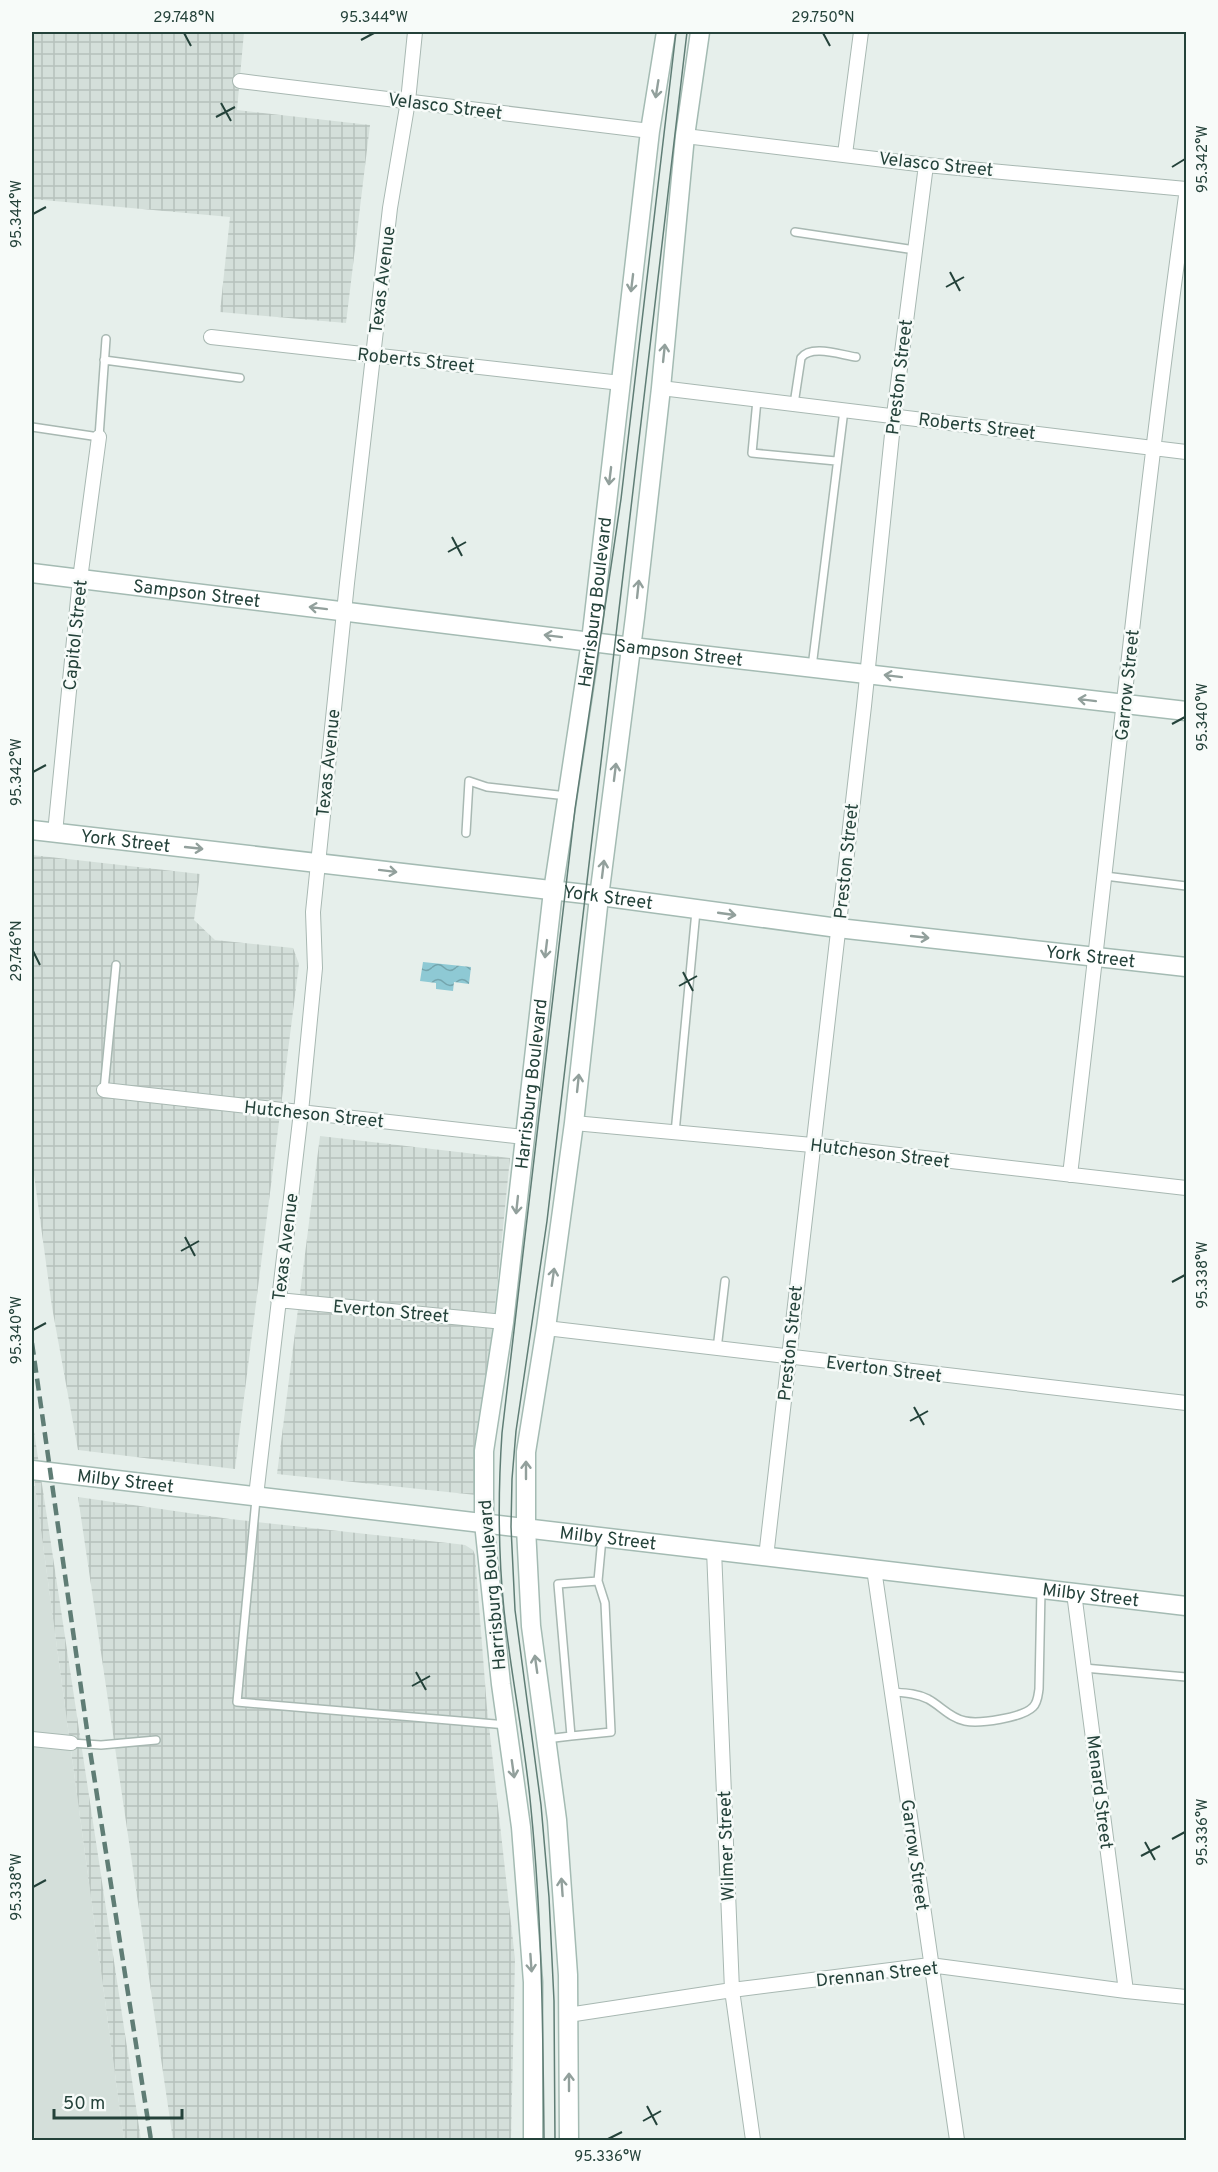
<svg xmlns="http://www.w3.org/2000/svg" width="1218" height="2172" font-family="Overpass,sans-serif">
	<defs>
		<pattern id="industrial-grid" width="8" height="8" patternUnits="userSpaceOnUse" patternTransform="scale(1.5)"><rect width="8" height="8" fill="#d4dfda"/><path d="M0 4h8M4 0v8" fill="none" stroke="#b6c1bc"/></pattern>
		<pattern id="water-waves" width="16" height="10" patternUnits="userSpaceOnUse" patternTransform="scale(1.5)"><rect width="16" height="10" fill="#8ec9d4"/><path d="M0 5q4-4 8 0t8 0" fill="none" stroke="#74a5ad"/></pattern>
	</defs>
	<rect width="100%" height="100%" fill="#e6efeb"/>
	<path fill="#d4dfda" d="M 32,1486 L 35,1486 L 124,2140 L 35,2140 L 32,2115 Z"/>
	<path fill="url(#industrial-grid)" d="M 32,32 L 244,32 L 237,110 L 370,125 L 346,323 L 220,312 L 230,217 L 32,199 Z
		M 32,855 L 200,874 L 194,920 L 215,940 L 293,948 L 299,964 L 235,1469 L 78,1450 L 52,1307 L 32,1160 Z
		M 320,1136 L 510,1158 L 476,1495 L 277,1474 Z
		M 32,1418 L 141,2140 L 124,2140 L 35,1486 L 32,1456 Z
		M 78,1497 L 230,1519 L 457,1544 L 465,1545 L 473,1550 L 475,1555 L 487,1708 L 515,1959 L 511,2140 L 173,2140 Z"/>
	<path fill="url(#water-waves)" d="M 423,962 L 471,967 L 469,984 L 454,982 L 453,991 L 436,989 L 436,983 L 420,981 Z"/>
	<g fill="none" stroke-linecap="round" stroke-linejoin="round">
		<g stroke="#a8b8b2" stroke-width="10">
			<path id="lane" d="M 795,232 L 915,250
				M 104,360 L 240,378
				M 757,400 L 752,453 L 836,461
				M 794,404 L 801,358 C 811,344 841,355 856,357
				M 32,427 L 99,437 L 106,339
				M 812,667 L 844,410
				M 466,833 L 469,781 L 487,787 L 567,796
				M 1105,876 L 1186,886
				M 104,1090 L 116,965
				M 675,1133 L 696,911
				M 717,1349 L 725,1281
				M 256,1499 L 237,1702 L 507,1725
				M 1084,1668 L 1186,1677
				M 891,1692 C 904,1693 916,1693 928,1699 C 941,1706 950,1718 965,1721 C 979,1724 1022,1718 1033,1707 C 1038,1702 1038,1695 1039,1689 L 1041,1590
				M 571,1736 L 611,1732 L 605,1603 L 598,1581
				M 546,1739 L 571,1736 L 558,1584 L 598,1581 L 602,1538
				M 71,1743 L 101,1745 L 156,1740"/>
		</g>
		<g stroke="#a8b8b2" stroke-width="16">
			<path id="street" d="M 240,81 L 650,131
				M 685,136 L 926,165 L 1186,189
				M 845,154 L 861,32
				M 211,337 L 621,383
				M 661,388 L 1186,452
				M 55,833 L 80,579 L 99,437
				M 104,1090 L 524,1137
				M 574,1123 L 812,1145 L 1186,1188
				M 1070,1175 C 1109,849 1141,521 1186,196
				M 278,1300 L 504,1322
				M 546,1328 L 1186,1403
				M 256,1496 L 301,1112 L 315,968 L 313,912 L 347,583 L 390,208 L 408,101 L 415,32
				M 714,1550 L 732,1990 L 753,2140
				M 766,1557 L 864,706 L 894,415 L 926,165
				M 874,1569 L 957,2140
				M 1074,1593 L 1126,1991
				M 32,1739 L 71,1743
				M 568,2015 L 732,1990 L 930,1965 L 1126,1991 L 1186,1997"/>
		</g>
		<g stroke="#a4bbb3" stroke-width="21">
			<g id="secondary">
				<path id="s1" d="M 32,573 L 632,647 L 1186,711"/>
				<path id="s2" d="M 32,830 L 585,894 L 838,928 L 1186,967"/>
				<path id="s3" d="M 32,1470 L 1186,1606"/>
				<path id="s4" d="M 533,2140 L 533,1982 L 521,1827 L 501,1684 L 484,1523 L 484,1451 L 504,1322 L 553,891 L 591,641 L 650,131 L 666,32"/>
				<path d="M 569,2140 L 568,1975 L 557,1820 L 531,1626 L 526,1528 L 526,1452 L 546,1328 L 574,1123 L 599,897 L 635,617 L 661,388 L 685,136 L 700,32"/>
			</g>
		</g>
		<use href="#lane" stroke="#fff" stroke-width="7"/>
		<use href="#street" stroke="#fff" stroke-width="14"/>
		<use href="#secondary" stroke="#fff" stroke-width="18"/>
		<path stroke="#5f7d75" stroke-width="1.5" d="M 544,2140 C 543,2029 542,1919 531,1809 C 525,1742 511,1676 504,1610 C 498,1551 498,1492 502,1433 L 575,809 L 621,499 L 676,32
			M 555,2140 L 554,2001 L 549,1897 L 541,1805 L 515,1610 L 511,1527 L 512,1479 L 516,1431 L 547,1221 L 687,32"/>
		<path stroke="#5f7d75" stroke-width="4.5" stroke-dasharray="12 6" stroke-linecap="butt" d="M 32,1343 L 89,1744 L 151,2140"/>
	</g>
	<defs><path id="oneway-shaft" d="M-6 0H5M1.5-3L5.5 0L1.5 3" fill="none" stroke-width="1.6" stroke-linecap="round" stroke-linejoin="round" transform="scale(1.5)"/></defs>
	<g stroke="#92a09c">
		<use href="#oneway-shaft" transform="translate(657 89) rotate(99)"/>
		<use href="#oneway-shaft" transform="translate(632 283) rotate(97)"/>
		<use href="#oneway-shaft" transform="translate(664 353) rotate(-84)"/>
		<use href="#oneway-shaft" transform="translate(610 476) rotate(97)"/>
		<use href="#oneway-shaft" transform="translate(638 589) rotate(-84)"/>
		<use href="#oneway-shaft" transform="translate(318 608) rotate(-173)"/>
		<use href="#oneway-shaft" transform="translate(553 636) rotate(-173)"/>
		<use href="#oneway-shaft" transform="translate(893 676) rotate(-173)"/>
		<use href="#oneway-shaft" transform="translate(1087 700) rotate(-173)"/>
		<use href="#oneway-shaft" transform="translate(615 772) rotate(-83)"/>
		<use href="#oneway-shaft" transform="translate(194 848) rotate(6)"/>
		<use href="#oneway-shaft" transform="translate(603 869) rotate(-83)"/>
		<use href="#oneway-shaft" transform="translate(388 871) rotate(7)"/>
		<use href="#oneway-shaft" transform="translate(727 914) rotate(8)"/>
		<use href="#oneway-shaft" transform="translate(920 937) rotate(6)"/>
		<use href="#oneway-shaft" transform="translate(546 949) rotate(97)"/>
		<use href="#oneway-shaft" transform="translate(578 1083) rotate(-84)"/>
		<use href="#oneway-shaft" transform="translate(517 1205) rotate(96)"/>
		<use href="#oneway-shaft" transform="translate(553 1277) rotate(-82)"/>
		<use href="#oneway-shaft" transform="translate(526 1470) rotate(-90)"/>
		<use href="#oneway-shaft" transform="translate(536 1664) rotate(-98)"/>
		<use href="#oneway-shaft" transform="translate(513 1769) rotate(82)"/>
		<use href="#oneway-shaft" transform="translate(562 1887) rotate(-94)"/>
		<use href="#oneway-shaft" transform="translate(531 1963) rotate(86)"/>
		<use href="#oneway-shaft" transform="translate(569 2082) rotate(-90)"/>
	</g>
	<path fill="none" stroke="#24423a" stroke-width="2" d="M 184,33 L 191,46M 823,33 L 830,46M 361,40 L 374,33M 221,103 L 231,121M 216,117 L 235,107M 1172,167 L 1185,159M 33,214 L 46,207M 950,272 L 960,291M 946,287 L 964,277M 452,537 L 462,556M 448,552 L 466,542M 1172,724 L 1185,717M 33,772 L 46,765M 33,951 L 40,965M 683,972 L 693,991M 679,986 L 697,976M 185,1237 L 195,1256M 181,1251 L 199,1241M 1172,1282 L 1185,1275M 33,1330 L 46,1323M 914,1407 L 924,1425M 910,1421 L 928,1411M 416,1672 L 426,1690M 412,1686 L 430,1676M 1172,1839 L 1185,1832M 1145,1842 L 1155,1860M 1141,1856 L 1160,1846M 33,1887 L 46,1880M 647,2106 L 657,2125M 643,2121 L 661,2111M 608,2139 L 622,2132"/>
	<g text-anchor="middle" stroke-width="5" stroke-linejoin="round" paint-order="stroke">
		<g font-size="18" fill="#24423a" stroke="#f7fbf9">
			<text transform="translate(445 106) rotate(7)" y="6">Velasco Street</text>
			<text transform="translate(936 164) rotate(6)" y="6">Velasco Street</text>
			<text transform="translate(382 280) rotate(-83)" y="6">Texas Avenue</text>
			<text transform="translate(416 360) rotate(6)" y="6">Roberts Street</text>
			<text transform="translate(899 377) rotate(-83)" y="6">Preston Street</text>
			<text transform="translate(977 426) rotate(7)" y="6">Roberts Street</text>
			<text dy="6" stroke="none"><textPath href="#s1" startOffset="166">Sampson Street</textPath></text>
			<text dy="6" stroke="none"><textPath href="#s4" startOffset="1548">Harrisburg Boulevard</textPath></text>
			<text transform="translate(75 635) rotate(-84)" y="6">Capitol Street</text>
			<text dy="6" stroke="none"><textPath href="#s1" startOffset="652">Sampson Street</textPath></text>
			<text transform="translate(1127 685) rotate(-84)" y="6">Garrow Street</text>
			<text transform="translate(328 763) rotate(-84)" y="6">Texas Avenue</text>
			<text dy="6" stroke="none"><textPath href="#s2" startOffset="94">York Street</textPath></text>
			<text transform="translate(846 861) rotate(-84)" y="6">Preston Street</text>
			<text dy="6" stroke="none"><textPath href="#s2" startOffset="580">York Street</textPath></text>
			<text dy="6" stroke="none"><textPath href="#s2" startOffset="1066">York Street</textPath></text>
			<text dy="6" stroke="none"><textPath href="#s4" startOffset="1062">Harrisburg Boulevard</textPath></text>
			<text transform="translate(314 1114) rotate(6)" y="6">Hutcheson Street</text>
			<text transform="translate(880 1153) rotate(7)" y="6">Hutcheson Street</text>
			<text transform="translate(285 1247) rotate(-83)" y="6">Texas Avenue</text>
			<text transform="translate(391 1311) rotate(5)" y="6">Everton Street</text>
			<text transform="translate(790 1343) rotate(-84)" y="6">Preston Street</text>
			<text transform="translate(884 1369) rotate(7)" y="6">Everton Street</text>
			<text dy="6" stroke="none"><textPath href="#s3" startOffset="94">Milby Street</textPath></text>
			<text dy="6" stroke="none"><textPath href="#s3" startOffset="580">Milby Street</textPath></text>
			<text transform="translate(492 1585) rotate(-95)" y="6">Harrisburg Boulevard</text>
			<text dy="6" stroke="none"><textPath href="#s3" startOffset="1066">Milby Street</textPath></text>
			<text transform="translate(1100 1792) rotate(83)" y="6">Menard Street</text>
			<text transform="translate(726 1846) rotate(-92)" y="6">Wilmer Street</text>
			<text transform="translate(915 1855) rotate(82)" y="6">Garrow Street</text>
			<text transform="translate(877 1974) rotate(-6)" y="6">Drennan Street</text>
		</g>
	</g>
	<rect width="1218" height="2172" fill="none" stroke="#f7fbf9" stroke-width="66"/>
	<path d="M54 2109v9h128v-9" fill="none" stroke="#24423a" stroke-width="3"/>
	<text x="63" y="2109" font-size="18" fill="#24423a" stroke="#f7fbf9" stroke-width="4.5" paint-order="stroke">50 m</text>
	<rect x="33" y="33" width="1152" height="2106" fill="none" stroke="#24423a" stroke-width="2"/>
	<g font-size="15" text-anchor="middle" fill="#24423a">
		<text x="184" y="22">29.748°N</text>
		<text x="374" y="22">95.344°W</text>
		<text x="823" y="22">29.750°N</text>
		<text transform="translate(1202 159) rotate(-90)" y="5">95.342°W</text>
		<text transform="translate(16 214) rotate(-90)" y="5">95.344°W</text>
		<text transform="translate(1202 717) rotate(-90)" y="5">95.340°W</text>
		<text transform="translate(16 772) rotate(-90)" y="5">95.342°W</text>
		<text transform="translate(16 951) rotate(-90)" y="5">29.746°N</text>
		<text transform="translate(1202 1275) rotate(-90)" y="5">95.338°W</text>
		<text transform="translate(16 1330) rotate(-90)" y="5">95.340°W</text>
		<text transform="translate(1202 1832) rotate(-90)" y="5">95.336°W</text>
		<text transform="translate(16 1887) rotate(-90)" y="5">95.338°W</text>
		<text x="608" y="2161">95.336°W</text>
	</g>
</svg>
